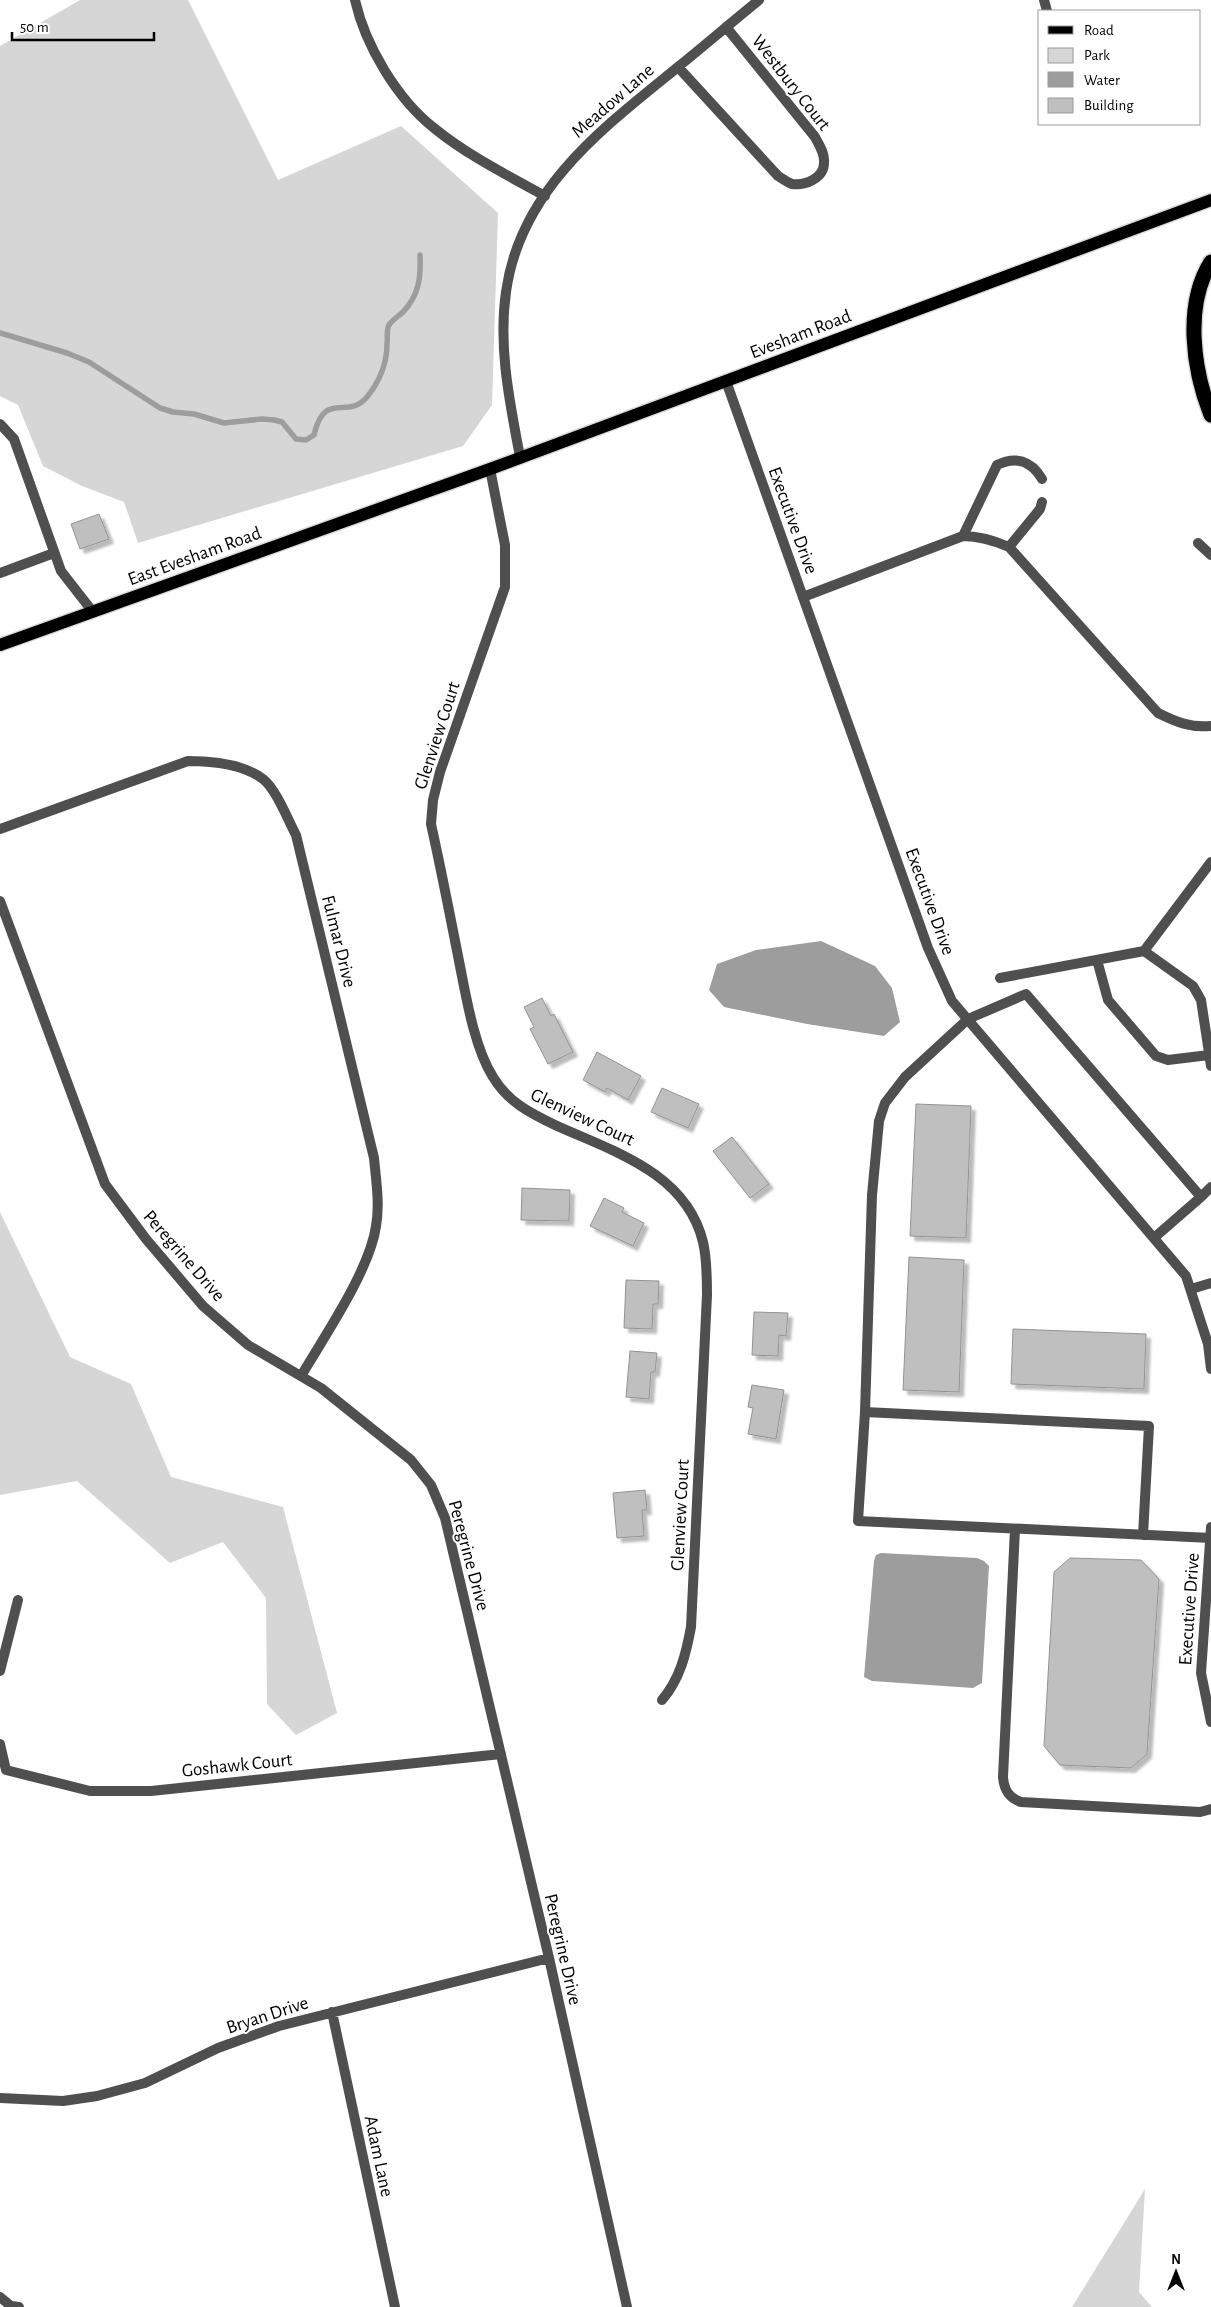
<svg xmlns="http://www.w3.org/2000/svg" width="1211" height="2307" font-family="'Alegreya Sans',sans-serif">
	<defs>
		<filter id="shadow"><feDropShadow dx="4.5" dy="4.5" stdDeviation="1" flood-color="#0004"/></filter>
	</defs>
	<rect width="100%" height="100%" fill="#fff"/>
	<path fill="#d6d6d6" d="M 80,0 L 188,0 L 278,180 L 401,126 L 498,213 L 492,405 L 463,446 L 138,543 L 124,502 L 82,486 L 43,466 L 18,405 L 0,396 L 0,46 Z
		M 0,1212 L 70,1357 L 131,1384 L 171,1477 L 283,1507 L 337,1713 L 296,1735 L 267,1704 L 266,1598 L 223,1542 L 170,1563 L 77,1481 L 0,1495 Z
		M 1145,2189 L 1139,2292 L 1152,2307 L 1072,2307 Z"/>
	<path fill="#9d9d9d" d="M 821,941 L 875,966 L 892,988 L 900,1022 L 884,1036 L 807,1024 L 724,1007 L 709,990 L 717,964 L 756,950 Z
		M 881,1553 L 977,1558 L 984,1561 L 989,1566 L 982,1683 L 973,1688 L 872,1681 L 864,1677 L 874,1561 L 876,1555 Z"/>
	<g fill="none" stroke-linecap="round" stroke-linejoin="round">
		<path stroke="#9d9d9d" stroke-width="5.5" d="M 0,333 L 67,353 L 89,362 L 160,408 L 173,412 L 194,414 L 224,423 L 262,419 L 274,420 L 282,422 L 296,439 L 306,440 L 314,435 C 325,389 347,421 367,397 C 379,382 387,363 387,344 C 388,337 386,331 389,325 C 392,320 399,316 403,312 C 419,295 421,278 420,255"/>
	</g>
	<path fill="#bfbfbf" stroke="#939393" filter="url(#shadow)" d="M 99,514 L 109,539 L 80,549 L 71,524 Z
		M 542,998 L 551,1016 L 554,1014 L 573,1052 L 548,1064 L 530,1029 L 534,1027 L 524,1007 Z
		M 597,1052 L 641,1076 L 628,1100 L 607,1088 L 605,1092 L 583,1080 Z
		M 662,1088 L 699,1104 L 688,1128 L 651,1112 Z
		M 916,1104 L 971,1106 L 966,1238 L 910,1236 Z
		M 732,1137 L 769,1184 L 750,1198 L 713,1151 Z
		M 522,1188 L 570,1190 L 569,1221 L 521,1220 Z
		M 604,1198 L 624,1208 L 622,1212 L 644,1223 L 633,1246 L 590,1226 Z
		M 909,1257 L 964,1260 L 959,1392 L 903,1390 Z
		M 626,1280 L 659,1281 L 658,1304 L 653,1304 L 652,1329 L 624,1328 Z
		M 754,1312 L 788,1313 L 786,1336 L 779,1335 L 778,1356 L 752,1355 Z
		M 1013,1329 L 1146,1334 L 1144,1389 L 1011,1384 Z
		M 630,1351 L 657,1353 L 655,1372 L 651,1372 L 649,1399 L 626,1397 Z
		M 752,1385 L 784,1390 L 776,1439 L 748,1434 L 753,1408 L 748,1407 Z
		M 645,1490 L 647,1510 L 642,1510 L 644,1536 L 617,1538 L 613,1493 Z
		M 1070,1558 L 1141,1560 L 1159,1579 L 1147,1754 L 1131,1768 L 1060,1765 L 1044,1746 L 1054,1572 Z"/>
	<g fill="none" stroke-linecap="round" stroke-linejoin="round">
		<g stroke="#dbdbdb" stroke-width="15">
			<path id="primary" d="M 0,645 L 490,469 L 1211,200"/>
		</g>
		<g stroke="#dbdbdb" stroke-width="18">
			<path id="highway" d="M 1211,262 C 1184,305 1193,370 1211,415"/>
		</g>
		<path stroke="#4f4f4f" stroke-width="10" d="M 0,424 L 14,439 L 61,571 L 93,612
			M 963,536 L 997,465 C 1015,456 1031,460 1042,479
			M 1198,543 L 1211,555
			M 1009,547 L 1040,509 L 1042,502
			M 0,573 L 54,553
			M 803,597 L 963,536 C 980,536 993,540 1009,547 L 1158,713 C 1176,722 1191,728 1211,726
			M 1144,951 L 1193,986 L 1201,1000 L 1211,1066
			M 1097,960 L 1108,1000 L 1156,1056 L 1168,1060 L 1209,1055
			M 1000,978 L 1144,951 L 1211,862
			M 1201,1197 L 1211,1187
			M 1191,1289 L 1211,1283
			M 865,1412 L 872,1195 L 879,1121 L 885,1103 L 905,1077 L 968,1019 L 1026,994 L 1201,1197 L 1155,1237
			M 1015,1529 L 1003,1777 C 1004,1790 1009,1798 1021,1802 L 1200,1812 L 1211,1809
			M 1143,1535 L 1149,1426 L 865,1412 L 858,1521 L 1211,1538"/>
		<path stroke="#4f4f4f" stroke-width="10" d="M 355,0 C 365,45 397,99 434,128 C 467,155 507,175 545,196
			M 1044,0 L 1047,11
			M 678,67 L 778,176 C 783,179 787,182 792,184 C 805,186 824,178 824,163 C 825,153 819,145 815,137 L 726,27
			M 726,381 L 928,948 L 952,1001 L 1186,1276 L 1208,1344 L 1211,1369
			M 520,457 C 510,403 498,348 506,292 C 520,189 603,128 678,67 C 705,45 732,22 759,0
			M 490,469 L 505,545 L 505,587 L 440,772 L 433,800 L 431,824 C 441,869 450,915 459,961 C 466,996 474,1047 493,1077 C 508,1102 530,1113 555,1125 C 612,1151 686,1172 703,1242 C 707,1259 707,1277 707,1295 L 691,1627 C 686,1654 680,1679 662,1700
			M 0,829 L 188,761 C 212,761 243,764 263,779 C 276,789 288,820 296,835 L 374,1158 C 376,1180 380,1204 376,1226 C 370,1270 324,1337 301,1376
			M 0,901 L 105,1184 L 146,1239 L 203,1306 L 248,1345 L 321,1388 L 411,1460 L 431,1485 L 445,1518 L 549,1958 L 627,2307
			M 1211,1527 L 1201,1673 L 1211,1722
			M 0,1671 L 18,1600
			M 0,1744 L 6,1770
			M 6,1770 L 90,1791 L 151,1791 L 501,1754
			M 332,2012 L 395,2307
			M 0,2098 L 63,2101 L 97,2096 L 145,2083 L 218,2048 L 279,2026 L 549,1958
			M 0,2297 L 11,2306 L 19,2307"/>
		<use href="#primary" stroke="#000" stroke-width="12"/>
		<use href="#highway" stroke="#000" stroke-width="15"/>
	</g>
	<g text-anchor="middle" stroke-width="4" stroke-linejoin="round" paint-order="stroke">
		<g font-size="19" fill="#000" stroke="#fff">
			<text transform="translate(792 82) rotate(52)" y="7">Westbury Court</text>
			<text transform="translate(612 100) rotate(-41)" y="7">Meadow Lane</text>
			<text transform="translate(800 333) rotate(-21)" y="7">Evesham Road</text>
			<text transform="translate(794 520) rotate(70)" y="7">Executive Drive</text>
			<text transform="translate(194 555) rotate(-20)" y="7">East Evesham Road</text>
			<text transform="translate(436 735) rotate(-72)" y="7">Glenview Court</text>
			<text transform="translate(931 901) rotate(70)" y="7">Executive Drive</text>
			<text transform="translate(340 941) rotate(76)" y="7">Fulmar Drive</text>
			<text transform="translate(583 1116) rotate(25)" y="7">Glenview Court</text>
			<text transform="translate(185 1255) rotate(49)" y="7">Peregrine Drive</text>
			<text transform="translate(679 1515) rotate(-87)" y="7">Glenview Court</text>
			<text transform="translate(470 1555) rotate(75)" y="7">Peregrine Drive</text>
			<text transform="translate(1188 1609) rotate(-86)" y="7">Executive Drive</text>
			<text transform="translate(237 1764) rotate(-6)" y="7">Goshawk Court</text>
			<text transform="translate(564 1949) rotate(77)" y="7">Peregrine Drive</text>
			<text transform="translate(267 2014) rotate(-18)" y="7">Bryan Drive</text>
			<text transform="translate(380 2156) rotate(78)" y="7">Adam Lane</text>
		</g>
	</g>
	<rect x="1038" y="10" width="162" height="115" fill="#ffffff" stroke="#999999"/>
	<rect x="1048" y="26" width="25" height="8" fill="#000000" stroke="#999999"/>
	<text x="1084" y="35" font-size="15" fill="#000000">Road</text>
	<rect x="1048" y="48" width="25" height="15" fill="#d6d6d6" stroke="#999999"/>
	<text x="1084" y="60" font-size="15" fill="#000000">Park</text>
	<rect x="1048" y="72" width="25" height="15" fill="#9d9d9d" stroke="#999999"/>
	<text x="1084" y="85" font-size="15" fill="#000000">Water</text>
	<rect x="1048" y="98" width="25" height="15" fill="#bfbfbf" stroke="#999999"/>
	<text x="1084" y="110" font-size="15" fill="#000000">Building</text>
	<g transform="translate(1176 2272)" stroke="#ffffff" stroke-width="4" paint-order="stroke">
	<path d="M0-4L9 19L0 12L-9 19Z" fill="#000000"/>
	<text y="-8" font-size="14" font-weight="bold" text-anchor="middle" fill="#000000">N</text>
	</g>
	<path d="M12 32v8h142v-8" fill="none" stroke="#000000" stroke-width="2.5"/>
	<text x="20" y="32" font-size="15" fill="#000000" stroke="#ffffff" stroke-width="4" paint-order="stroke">50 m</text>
</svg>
